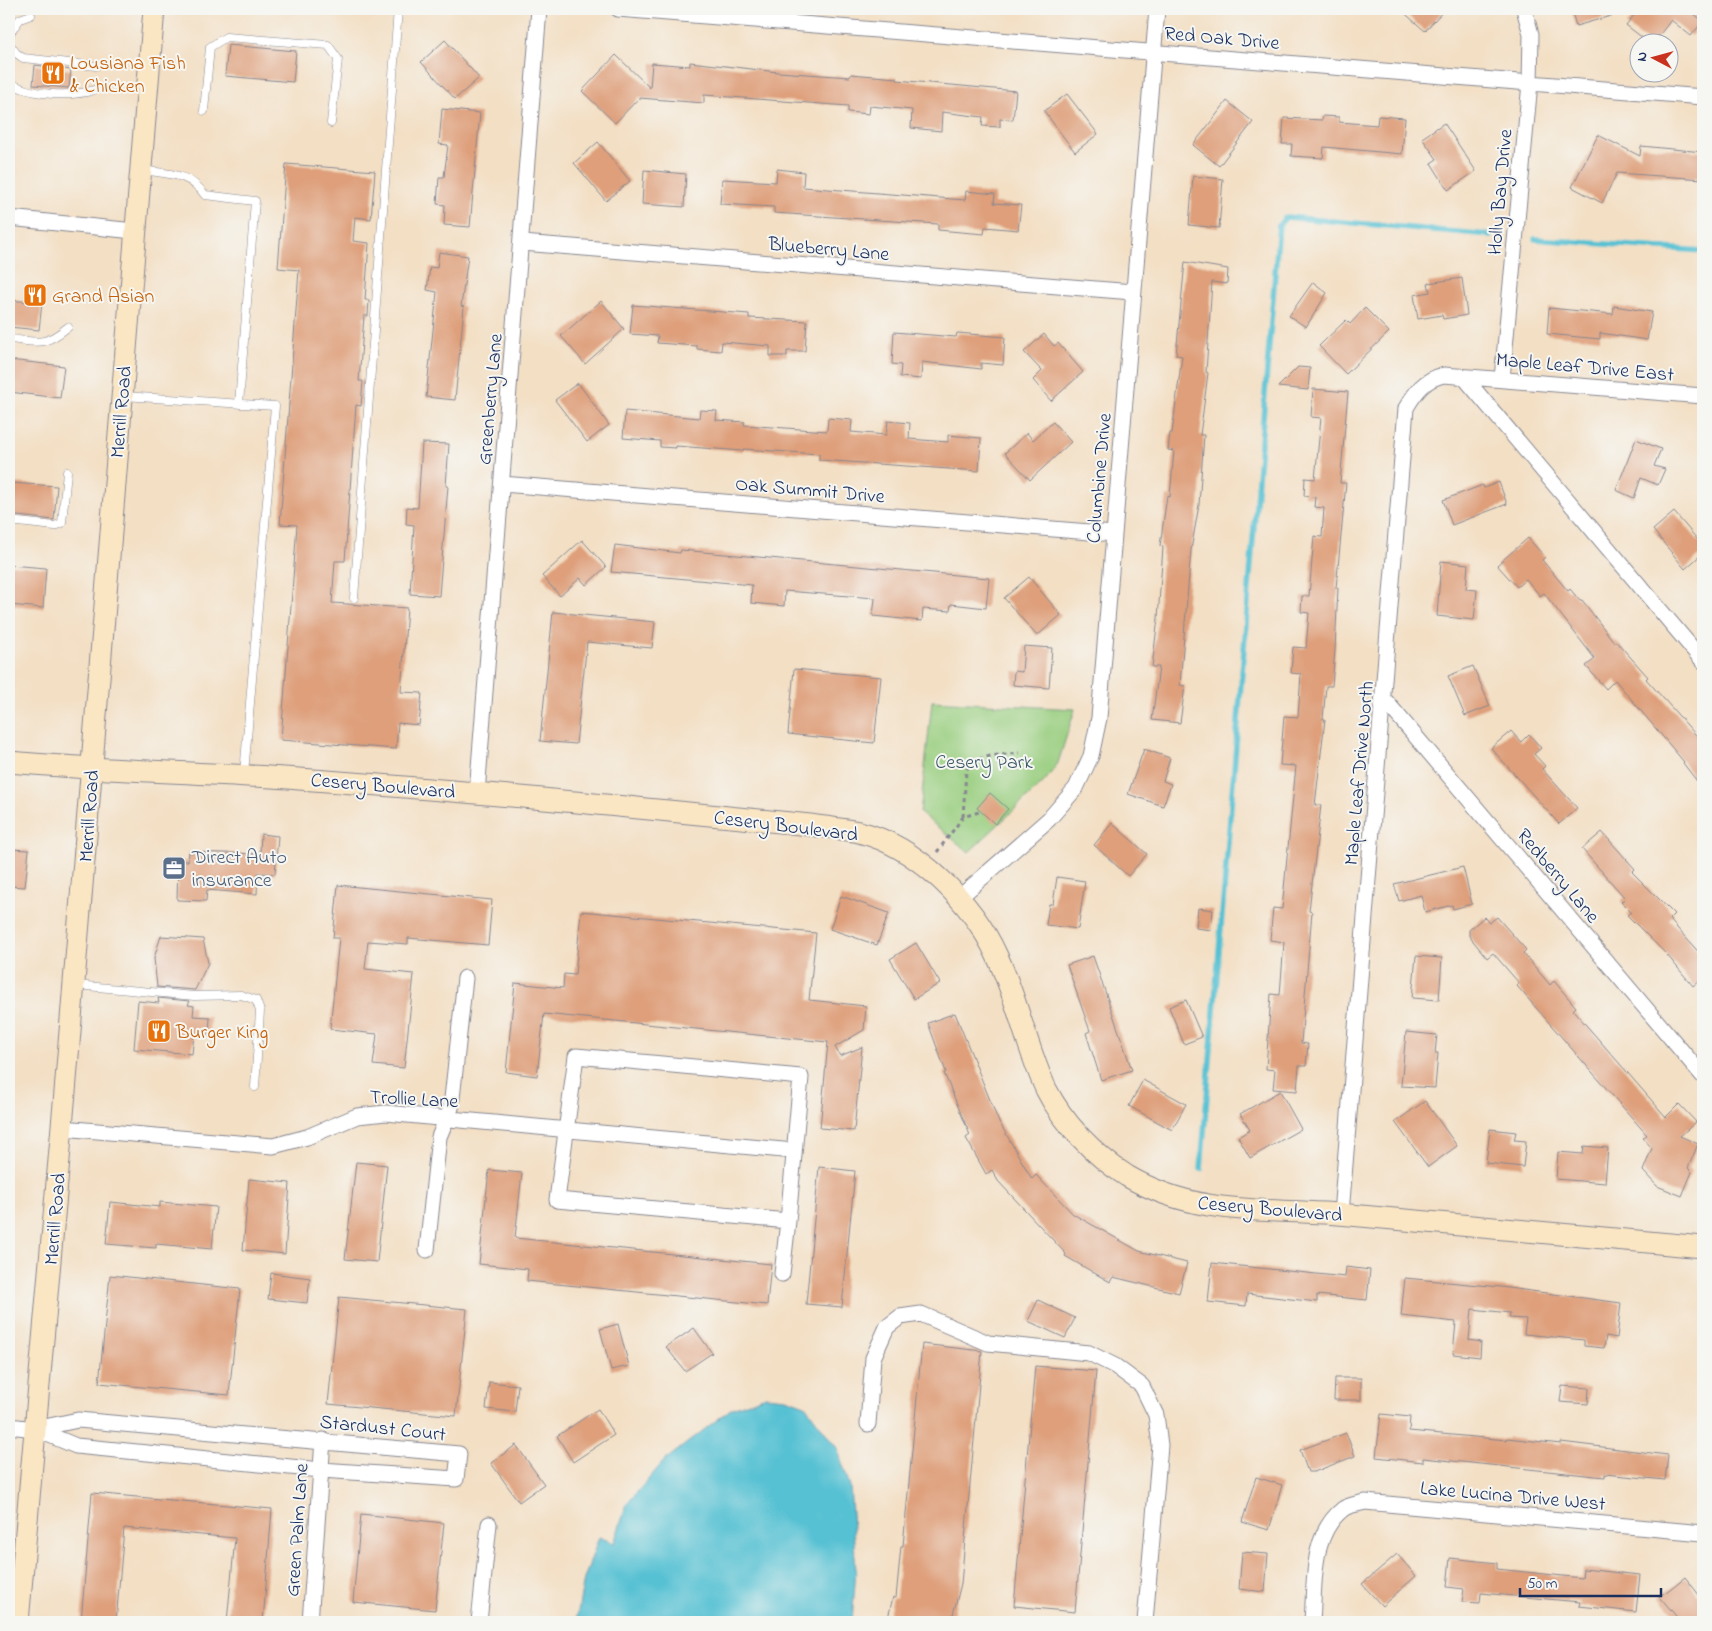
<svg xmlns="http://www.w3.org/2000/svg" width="1712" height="1631" font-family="'Indie Flower',sans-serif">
	<rect width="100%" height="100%" fill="#f6f6f2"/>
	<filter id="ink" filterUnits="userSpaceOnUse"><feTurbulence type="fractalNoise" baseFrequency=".02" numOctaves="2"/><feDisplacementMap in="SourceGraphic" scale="10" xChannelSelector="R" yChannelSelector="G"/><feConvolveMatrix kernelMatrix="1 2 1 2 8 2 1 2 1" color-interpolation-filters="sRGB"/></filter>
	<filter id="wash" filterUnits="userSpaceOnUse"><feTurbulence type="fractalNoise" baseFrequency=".0096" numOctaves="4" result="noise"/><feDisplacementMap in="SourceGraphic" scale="20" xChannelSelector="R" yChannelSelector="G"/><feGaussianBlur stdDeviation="1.12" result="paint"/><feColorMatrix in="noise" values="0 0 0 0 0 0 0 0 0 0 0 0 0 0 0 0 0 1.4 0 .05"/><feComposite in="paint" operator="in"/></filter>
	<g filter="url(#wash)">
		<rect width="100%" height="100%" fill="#f3dfc4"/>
		<path fill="#99ce7f" stroke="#5a7e6e" d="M 932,701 L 1075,709 L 1058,763 L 1045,781 L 969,852 L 920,813 Z"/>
		<path fill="#57c1d3" stroke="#397898" d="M 766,1396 L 786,1398 L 805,1405 L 837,1448 L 850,1486 L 856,1570 L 852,1622 L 576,1622 L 584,1579 L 599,1537 L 614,1543 L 627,1504 L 664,1461 L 732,1408 Z"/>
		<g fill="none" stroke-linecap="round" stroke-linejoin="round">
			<path stroke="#57c1d3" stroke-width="5.5" d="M 1535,239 L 1703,251
				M 1201,1169 L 1279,225 L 1286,217 L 1490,235"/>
		</g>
		<g id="blocks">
			<path fill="#de9f7a" d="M 1400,9 L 1445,9 L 1425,31 Z
				M 1571,9 L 1621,9 L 1621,13 L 1576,26 Z
				M 1639,9 L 1688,9 L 1703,21 L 1691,36 L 1671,20 L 1654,42 L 1648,42 L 1626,25 Z
				M 445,40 L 479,78 L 455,99 L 421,62 Z
				M 228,45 L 296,51 L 293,82 L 225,76 Z
				M 616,55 L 650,88 L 652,63 L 690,66 L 690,62 L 778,72 L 850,77 L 851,74 L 897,78 L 897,80 L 1016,91 L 1013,120 L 1000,119 L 1000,127 L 982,126 L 983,117 L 942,112 L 941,131 L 911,128 L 912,110 L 870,106 L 869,114 L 848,112 L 848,106 L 704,95 L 704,103 L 639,98 L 615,123 L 582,91 Z
				M 35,65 L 71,70 L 69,88 L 33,85 Z
				M 1067,94 L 1098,134 L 1075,152 L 1044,111 Z
				M 1227,101 L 1253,122 L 1219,166 L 1193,145 Z
				M 442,109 L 480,113 L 470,227 L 444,225 L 445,205 L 437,204 L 439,177 L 444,177 L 448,145 L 439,144 Z
				M 1323,116 L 1339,117 L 1339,122 L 1377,125 L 1378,116 L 1405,118 L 1402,154 L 1324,147 L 1323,158 L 1291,156 L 1292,144 L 1282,144 L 1284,118 L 1322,120 Z
				M 1444,123 L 1476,171 L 1448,190 L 1431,163 L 1437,159 L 1422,138 Z
				M 1598,135 L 1640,156 L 1641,146 L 1703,152 L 1703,179 L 1617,173 L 1602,203 L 1572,187 Z
				M 598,142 L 630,181 L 606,201 L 574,163 Z
				M 286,164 L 375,171 L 371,219 L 355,217 L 353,241 L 369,243 L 365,300 L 369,300 L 368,316 L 364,316 L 359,381 L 363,381 L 361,406 L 356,405 L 345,561 L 335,561 L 332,603 L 407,608 L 401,692 L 422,693 L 419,725 L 398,723 L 396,749 L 281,740 L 297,525 L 280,524 L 299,270 L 278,268 Z
				M 777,169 L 804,172 L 803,187 L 965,200 L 966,191 L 995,194 L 994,203 L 1021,205 L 1018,230 L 985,227 L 984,234 L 938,230 L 938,224 L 774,213 L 774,207 L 720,204 L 722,179 L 776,182 Z
				M 644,170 L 686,174 L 684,207 L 642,204 Z
				M 1193,176 L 1223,179 L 1219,228 L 1189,225 Z
				M 439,252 L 468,256 L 461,306 L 464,307 L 455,400 L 426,397 L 437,292 L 427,290 L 430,267 L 437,268 Z
				M 1185,262 L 1228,269 L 1227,284 L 1212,282 L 1206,372 L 1208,373 L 1200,435 L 1204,435 L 1199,505 L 1191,550 L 1180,685 L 1185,686 L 1180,723 L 1152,720 L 1159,667 L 1152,667 L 1158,618 L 1163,547 L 1160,546 L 1167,496 L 1170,497 L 1174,451 L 1168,450 L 1170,433 L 1172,433 L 1182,356 L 1176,355 Z
				M 1462,278 L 1467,315 L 1443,319 L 1442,315 L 1418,319 L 1414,295 L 1430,292 L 1428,283 Z
				M 1313,282 L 1327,293 L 1306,327 L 1289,316 Z
				M 9,300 L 42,303 L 39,330 L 9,327 Z
				M 601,301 L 624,329 L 585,364 L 561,336 Z
				M 633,305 L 749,314 L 749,318 L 807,321 L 805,351 L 787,351 L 787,356 L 770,356 L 770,346 L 722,342 L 721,351 L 697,349 L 697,346 L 657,343 L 658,336 L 630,334 Z
				M 1614,306 L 1652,312 L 1647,340 L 1600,333 L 1600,339 L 1547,334 L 1549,308 L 1613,314 Z
				M 1365,308 L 1389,332 L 1346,374 L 1319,346 L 1346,320 L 1350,324 Z
				M 894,332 L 956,337 L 957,333 L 1005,337 L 1003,365 L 981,363 L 981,369 L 922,362 L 921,379 L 900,377 L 901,365 L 892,364 Z
				M 1044,334 L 1054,346 L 1058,343 L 1083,372 L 1051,401 L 1033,380 L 1042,371 L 1024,352 Z
				M 9,360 L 64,366 L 60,398 L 9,392 Z
				M 1298,367 L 1310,368 L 1308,390 L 1278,387 Z
				M 578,383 L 609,425 L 587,442 L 555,400 Z
				M 1313,389 L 1348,392 L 1340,483 L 1346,483 L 1336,588 L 1338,588 L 1335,650 L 1332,686 L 1326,686 L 1323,719 L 1325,719 L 1315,805 L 1321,805 L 1309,911 L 1312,912 L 1301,1043 L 1308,1044 L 1306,1066 L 1299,1066 L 1297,1091 L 1273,1089 L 1275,1070 L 1266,1069 L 1271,994 L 1280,995 L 1284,942 L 1270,940 L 1273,908 L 1282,909 L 1296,766 L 1280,765 L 1284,716 L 1298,717 L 1301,674 L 1291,673 L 1293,647 L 1306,648 L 1309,613 L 1301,612 L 1302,596 L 1309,596 L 1314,536 L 1322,537 L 1324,508 L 1314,507 L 1315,497 L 1304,496 L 1305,478 L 1315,479 L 1321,418 L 1311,417 Z
				M 700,410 L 717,411 L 716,420 L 745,422 L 744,425 L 827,431 L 828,418 L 852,420 L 851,432 L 886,435 L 888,421 L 910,423 L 909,439 L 948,442 L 948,435 L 981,438 L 979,471 L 819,460 L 819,454 L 743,449 L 743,451 L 676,446 L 676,448 L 660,447 L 660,441 L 623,438 L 625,411 L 699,418 Z
				M 1053,422 L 1071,442 L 1030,480 L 1005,453 L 1027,433 L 1033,440 Z
				M 1636,439 L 1661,449 L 1654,466 L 1665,469 L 1658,485 L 1641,478 L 1634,498 L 1616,490 Z
				M 422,443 L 449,444 L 446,486 L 448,486 L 439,596 L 410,594 L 414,525 L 406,524 L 407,507 L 418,508 Z
				M 1499,482 L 1507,504 L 1452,525 L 1443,500 L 1483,485 L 1484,488 Z
				M 9,483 L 57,486 L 54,520 L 9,515 Z
				M 1674,512 L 1703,546 L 1703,553 L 1685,569 L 1653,530 Z
				M 1528,538 L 1545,557 L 1542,560 L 1568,591 L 1570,589 L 1580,601 L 1582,600 L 1614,642 L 1616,641 L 1648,677 L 1646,679 L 1703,743 L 1703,789 L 1683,763 L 1684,762 L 1615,680 L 1606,689 L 1586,666 L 1595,659 L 1544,593 L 1540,596 L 1526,579 L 1517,587 L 1497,565 Z
				M 582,540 L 606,567 L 586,585 L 580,578 L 560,596 L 542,576 Z
				M 615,545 L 680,553 L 681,550 L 989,578 L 986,608 L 951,604 L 950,611 L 923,609 L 922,621 L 873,616 L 875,598 L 785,591 L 784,606 L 751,603 L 752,585 L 611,572 Z
				M 1441,561 L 1468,564 L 1466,589 L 1477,590 L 1474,620 L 1437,616 Z
				M 9,565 L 46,568 L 43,608 L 9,605 Z
				M 1029,577 L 1061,615 L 1037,636 L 1004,598 Z
				M 553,612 L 655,622 L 652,648 L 587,642 L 576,744 L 540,741 Z
				M 1024,646 L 1052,648 L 1049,688 L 1013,685 L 1014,671 L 1022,672 Z
				M 1473,666 L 1490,706 L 1465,716 L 1448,676 Z
				M 794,669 L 881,677 L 874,743 L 788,734 Z
				M 1511,731 L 1521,742 L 1529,734 L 1541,748 L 1534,754 L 1545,766 L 1542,769 L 1577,808 L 1559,824 L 1491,748 Z
				M 1144,749 L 1170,758 L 1163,781 L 1171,784 L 1163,806 L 1128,794 Z
				M 990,793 L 1008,809 L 995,824 L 977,808 Z
				M 1112,823 L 1147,854 L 1128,876 L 1094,845 Z
				M 1602,832 L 1635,869 L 1632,872 L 1674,914 L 1669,919 L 1703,957 L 1703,977 L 1693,986 L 1667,955 L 1627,915 L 1631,912 L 1621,902 L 1625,898 L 1582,849 Z
				M 261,834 L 278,836 L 275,874 L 258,873 L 257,894 L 207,890 L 206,901 L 177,900 L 178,861 L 188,861 L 189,852 L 260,854 Z
				M 9,849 L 29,850 L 25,887 L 9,886 Z
				M 1463,867 L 1472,904 L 1453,909 L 1452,905 L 1425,912 L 1421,895 L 1399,901 L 1394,884 Z
				M 1057,877 L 1085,881 L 1078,929 L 1046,925 L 1049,904 L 1053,904 Z
				M 338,885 L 492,900 L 488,945 L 408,938 L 408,944 L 368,941 L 365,969 L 414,974 L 404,1068 L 373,1065 L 377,1034 L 330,1029 L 339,938 L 333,938 Z
				M 841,896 L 889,913 L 877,945 L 830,929 Z
				M 1198,908 L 1213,910 L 1211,930 L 1196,928 Z
				M 581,911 L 816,933 L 809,1000 L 866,1006 L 864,1030 L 835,1047 L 840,1056 L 862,1047 L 854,1131 L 820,1128 L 828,1042 L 544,1014 L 537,1076 L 506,1072 L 515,983 L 563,988 L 564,974 L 575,975 Z
				M 1484,917 L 1489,923 L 1497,917 L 1526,950 L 1523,953 L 1550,985 L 1554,981 L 1576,1007 L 1573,1010 L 1666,1117 L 1679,1104 L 1696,1122 L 1680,1136 L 1698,1144 L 1688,1168 L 1692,1172 L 1682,1196 L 1657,1186 L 1643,1171 L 1652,1148 L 1643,1138 L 1647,1135 L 1517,986 L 1519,983 L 1493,953 L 1487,958 L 1469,936 L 1469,930 Z
				M 161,936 L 203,939 L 208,963 L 195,990 L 157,987 L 154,958 Z
				M 916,943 L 940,983 L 914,999 L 890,959 Z
				M 1093,956 L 1132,1070 L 1101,1080 L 1086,1033 L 1090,1031 L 1067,965 Z
				M 1416,956 L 1442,958 L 1439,1000 L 1412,998 Z
				M 158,998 L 190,1001 L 188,1005 L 194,1006 L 193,1016 L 210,1017 L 209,1035 L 194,1034 L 192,1054 L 134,1049 L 138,1001 L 159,1003 Z
				M 1186,1000 L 1202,1037 L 1184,1044 L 1169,1007 Z
				M 955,1013 L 998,1120 L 1032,1179 L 1036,1175 L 1073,1214 L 1139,1251 L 1187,1263 L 1179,1293 L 1113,1277 L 1110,1282 L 1065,1256 L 1066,1254 L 998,1181 L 992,1170 L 986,1174 L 966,1138 L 970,1135 L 944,1073 L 946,1072 L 928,1023 Z
				M 1406,1032 L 1437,1035 L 1435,1053 L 1438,1053 L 1435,1088 L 1401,1086 Z
				M 1143,1080 L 1186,1104 L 1172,1130 L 1129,1106 Z
				M 1280,1091 L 1301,1129 L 1250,1158 L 1238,1137 L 1250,1130 L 1240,1114 Z
				M 1425,1101 L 1457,1146 L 1428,1167 L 1395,1122 Z
				M 1490,1129 L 1516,1132 L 1514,1140 L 1526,1141 L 1523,1167 L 1486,1163 Z
				M 1584,1146 L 1608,1148 L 1605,1183 L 1556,1179 L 1558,1152 L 1583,1154 Z
				M 356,1162 L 387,1165 L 377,1262 L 345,1259 Z
				M 819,1167 L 855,1171 L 842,1307 L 806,1304 Z
				M 489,1170 L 522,1173 L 515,1238 L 771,1264 L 767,1305 L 527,1281 L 528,1269 L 479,1264 Z
				M 249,1179 L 290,1183 L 285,1254 L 243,1250 Z
				M 110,1202 L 160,1207 L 160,1202 L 216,1207 L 212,1249 L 156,1244 L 156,1248 L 106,1244 Z
				M 1212,1263 L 1345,1277 L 1346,1267 L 1370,1270 L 1367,1300 L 1317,1295 L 1317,1302 L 1247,1294 L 1246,1306 L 1208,1302 Z
				M 271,1273 L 310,1278 L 307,1303 L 268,1299 Z
				M 110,1275 L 240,1289 L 229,1395 L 99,1383 Z
				M 1405,1278 L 1501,1287 L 1621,1303 L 1617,1338 L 1606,1336 L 1604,1348 L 1584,1346 L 1584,1340 L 1524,1334 L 1526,1319 L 1509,1318 L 1510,1313 L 1472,1309 L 1469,1340 L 1481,1342 L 1480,1357 L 1453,1354 L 1456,1322 L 1401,1316 Z
				M 339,1297 L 467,1309 L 456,1416 L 328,1404 Z
				M 1038,1300 L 1075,1318 L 1065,1338 L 1028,1321 Z
				M 618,1324 L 629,1366 L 611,1370 L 600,1329 Z
				M 694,1328 L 712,1353 L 685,1371 L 666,1347 Z
				M 922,1344 L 982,1351 L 961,1584 L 951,1622 L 887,1622 L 893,1597 L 896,1598 L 901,1546 L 903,1546 Z
				M 1035,1366 L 1096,1371 L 1075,1612 L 1014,1606 Z
				M 1335,1378 L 1361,1378 L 1361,1400 L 1334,1400 Z
				M 489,1382 L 518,1385 L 515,1412 L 486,1409 Z
				M 1562,1386 L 1589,1388 L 1588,1404 L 1560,1402 Z
				M 598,1409 L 614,1435 L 573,1462 L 557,1436 Z
				M 1381,1414 L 1410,1417 L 1409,1431 L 1507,1440 L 1507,1438 L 1561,1444 L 1561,1442 L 1668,1455 L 1665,1480 L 1605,1474 L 1605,1477 L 1423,1458 L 1423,1462 L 1376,1457 Z
				M 1346,1433 L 1355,1456 L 1314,1472 L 1308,1472 L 1300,1450 Z
				M 516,1445 L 544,1484 L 519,1502 L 491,1463 Z
				M 1256,1477 L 1282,1485 L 1269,1530 L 1242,1522 Z
				M 92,1493 L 272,1509 L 263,1622 L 227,1622 L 235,1538 L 124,1528 L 116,1622 L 81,1622 Z
				M 361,1514 L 444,1523 L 435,1610 L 353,1602 Z
				M 1242,1552 L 1268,1554 L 1265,1592 L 1239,1589 Z
				M 1397,1554 L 1416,1576 L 1382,1606 L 1362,1584 Z
				M 1450,1558 L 1497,1563 L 1497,1569 L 1582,1578 L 1583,1569 L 1640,1575 L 1636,1612 L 1579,1606 L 1580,1602 L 1481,1593 L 1480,1603 L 1462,1602 L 1464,1589 L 1447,1587 Z
				M 1685,1577 L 1703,1600 L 1703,1622 L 1681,1622 L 1660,1597 Z"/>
		</g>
	</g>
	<g filter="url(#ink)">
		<use href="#blocks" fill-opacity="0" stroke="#878791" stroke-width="1"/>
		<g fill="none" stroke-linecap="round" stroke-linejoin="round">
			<g stroke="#878791" stroke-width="9">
				<path id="service" d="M 9,43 L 16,53 L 23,58 L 96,66
					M 9,43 L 10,33 L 20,19 L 31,15
					M 9,81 C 26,96 73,97 94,90
					M 204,111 L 210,47 L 226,37 L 328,45 L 338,59 L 331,123
					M 142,170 C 168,174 188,172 205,195 L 255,201 L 239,404
					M 9,339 C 39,342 43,347 68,327
					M 124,396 L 275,406 L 244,774
					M 9,521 L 55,526 L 62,523 L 67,472
					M 354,598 L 398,9
					M 76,985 L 194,996 L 241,995 L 256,1000 L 260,1011 L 255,1087"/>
			</g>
			<g stroke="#878791" stroke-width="17">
				<path id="minor" d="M 618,9 L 1703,97
					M 9,218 L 134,231
					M 522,243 L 1133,292
					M 1464,377 L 1703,661
					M 1502,379 L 1530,83 L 1531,34 L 1524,9
					M 502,484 L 1114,534
					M 1384,699 L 1703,1076
					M 477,793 L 539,9
					M 960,897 L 1049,819 L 1076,788 L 1091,756 L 1099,718 L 1157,9
					M 576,1056 L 801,1077 L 788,1221 L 557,1200 Z
					M 62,1128 L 273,1146 L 307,1137 L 357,1116 L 386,1113 L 794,1151
					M 1341,1214 L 1406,408 C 1416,391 1425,379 1444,375 L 1703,396
					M 427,1250 L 439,1137 L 451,1108 L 465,978
					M 782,1274 L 788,1221
					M 868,1424 L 873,1358 L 887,1327 L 900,1317 L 921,1314 L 988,1343 L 1089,1353 L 1115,1366 L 1142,1386 L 1156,1415 L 1160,1445 L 1145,1622
					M 9,1426 L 35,1429 L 76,1446 L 321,1470 L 456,1479 L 459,1454 L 78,1420 L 35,1429
					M 310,1622 L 323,1440
					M 479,1622 L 489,1524
					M 1312,1622 C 1315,1584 1310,1535 1343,1509 C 1348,1505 1358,1504 1365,1502 L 1703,1533"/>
			</g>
			<g stroke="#878791" stroke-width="23">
				<path id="secondary" d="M 9,762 C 105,771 202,772 299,779 C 470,791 640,808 810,825 C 826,827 843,829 859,832 C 917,846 973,903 997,956 C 1017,998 1026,1046 1046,1089 C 1063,1123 1095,1156 1127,1176 C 1201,1219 1270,1207 1350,1215 C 1468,1226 1585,1236 1703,1247
					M 18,1622 L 65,1092 L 154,9"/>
			</g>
			<path stroke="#878791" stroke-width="3" stroke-dasharray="4 4" stroke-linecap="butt" d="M 963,817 L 966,771 C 973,754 1002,755 1019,753
				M 937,852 L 963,817 L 982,811"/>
			<use href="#service" stroke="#fff" stroke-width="8"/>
			<use href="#minor" stroke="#fff" stroke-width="15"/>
			<use href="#secondary" stroke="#fbe6c4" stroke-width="21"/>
		</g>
	</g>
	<defs>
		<g id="restaurant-square" transform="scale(1.25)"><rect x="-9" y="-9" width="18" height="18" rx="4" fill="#e8710a" stroke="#f6f6f2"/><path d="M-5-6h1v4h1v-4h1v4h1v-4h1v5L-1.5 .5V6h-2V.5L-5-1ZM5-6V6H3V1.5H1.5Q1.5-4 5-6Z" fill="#fff"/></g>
		<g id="office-square" transform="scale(1.25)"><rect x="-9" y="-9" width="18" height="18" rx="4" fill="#5c6f8a" stroke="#f6f6f2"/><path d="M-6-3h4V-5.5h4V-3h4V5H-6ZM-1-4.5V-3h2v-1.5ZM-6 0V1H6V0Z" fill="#fff"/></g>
	</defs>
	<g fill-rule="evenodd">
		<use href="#restaurant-square" x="53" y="73"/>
		<use href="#restaurant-square" x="35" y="295"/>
		<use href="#office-square" x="174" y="868"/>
		<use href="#restaurant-square" x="159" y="1031"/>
	</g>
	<g text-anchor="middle" stroke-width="4" stroke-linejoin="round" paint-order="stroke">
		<g font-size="20" fill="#1b2f5e" stroke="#f6f6f2">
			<text transform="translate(1222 37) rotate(5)" y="7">Red Oak Drive</text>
			<text transform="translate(1499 192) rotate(-85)" y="7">Holly Bay Drive</text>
			<text transform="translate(829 248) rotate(5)" y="7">Blueberry Lane</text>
			<text transform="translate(1585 366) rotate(5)" y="7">Maple Leaf Drive East</text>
			<text transform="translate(489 399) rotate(-85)" y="7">Greenberry Lane</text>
			<text transform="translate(120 412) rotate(-85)" y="7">Merrill Road</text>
			<text transform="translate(1098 478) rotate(-85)" y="7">Columbine Drive</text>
			<text transform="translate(810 489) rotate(5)" y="7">Oak Summit Drive</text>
			<text transform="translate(1358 773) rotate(-85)" y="7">Maple Leaf Drive North</text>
			<text transform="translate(383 785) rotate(5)" y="7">Cesery Boulevard</text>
			<text transform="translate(88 816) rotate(-86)" y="7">Merrill Road</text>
			<text transform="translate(786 825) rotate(7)" y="7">Cesery Boulevard</text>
			<text transform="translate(1559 875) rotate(50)" y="7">Redberry Lane</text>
			<text transform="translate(414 1098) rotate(3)" y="7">Trollie Lane</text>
			<text transform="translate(1270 1208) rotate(5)" y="7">Cesery Boulevard</text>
			<text transform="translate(54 1219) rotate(-85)" y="7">Merrill Road</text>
			<text transform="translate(383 1427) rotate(6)" y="7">Stardust Court</text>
			<text transform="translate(1513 1495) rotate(5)" y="7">Lake Lucina Drive West</text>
			<text transform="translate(296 1530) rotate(-86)" y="7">Green Palm Lane</text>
		</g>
		<g font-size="20" fill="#c56008" stroke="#f6f6f2" text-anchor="start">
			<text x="70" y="69">Lousiana Fish<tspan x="70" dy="23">&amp; Chicken</tspan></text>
			<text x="52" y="302">Grand Asian</text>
			<text x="176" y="1038">Burger King</text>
		</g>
		<g font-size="20" fill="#3a5766" stroke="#f6f6f2">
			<text x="984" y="768">Cesery Park</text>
		</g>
		<g font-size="20" fill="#4e5e75" stroke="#f6f6f2" text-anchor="start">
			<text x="192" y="863">Direct Auto<tspan x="192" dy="23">insurance</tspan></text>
		</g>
	</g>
	<rect width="1712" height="1631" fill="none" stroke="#f6f6f2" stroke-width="30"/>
	<g transform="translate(1654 58) rotate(276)"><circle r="24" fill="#f6f6f2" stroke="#9ea6b7"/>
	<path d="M0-4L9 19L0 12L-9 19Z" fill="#c8321e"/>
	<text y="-8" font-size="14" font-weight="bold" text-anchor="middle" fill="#1b2f5e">N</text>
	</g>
	<path d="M1520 1588v8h141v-8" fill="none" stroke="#1b2f5e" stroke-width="2.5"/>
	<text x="1527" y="1588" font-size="15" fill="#1b2f5e" stroke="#f6f6f2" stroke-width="4" paint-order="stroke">50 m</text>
</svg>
